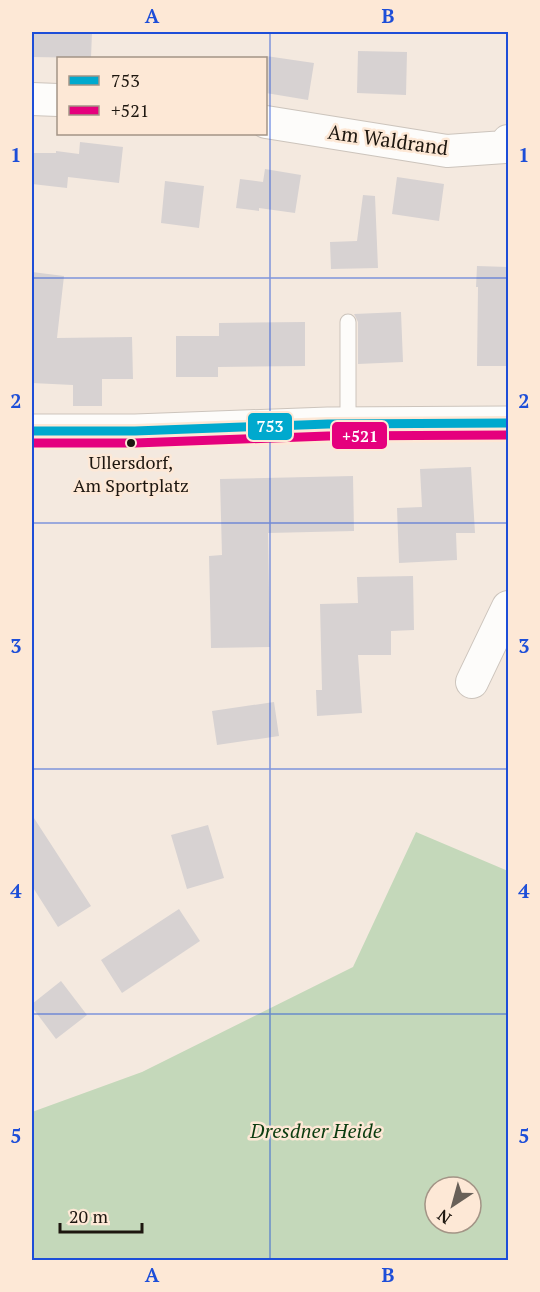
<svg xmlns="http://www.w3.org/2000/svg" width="540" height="1292" font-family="'PT Serif',serif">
	<rect width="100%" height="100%" fill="#f4e9df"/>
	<path fill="#c4d8ba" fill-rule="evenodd" d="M 416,832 L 508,871 L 508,1260 L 32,1260 L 32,1112 L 142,1072 L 353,967 ZM 435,1187 L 471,1187 L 471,1223 L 435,1223 Z"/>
	<path fill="#d7d2d2" d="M 32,32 L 92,32 L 91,58 L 32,57 Z
		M 358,51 L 407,52 L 406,95 L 357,93 Z
		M 266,56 L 314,63 L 308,100 L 266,93 Z
		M 80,142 L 123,147 L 119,183 L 68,177 L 67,188 L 32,184 L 32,153 L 56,153 L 56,151 L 79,154 Z
		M 265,169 L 301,175 L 295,213 L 259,208 L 259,211 L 236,208 L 240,179 L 263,182 Z
		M 397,177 L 444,184 L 439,221 L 392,214 Z
		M 165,181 L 204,186 L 199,228 L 161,223 Z
		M 363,195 L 375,196 L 378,268 L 331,269 L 330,242 L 357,241 Z
		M 477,266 L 508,267 L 508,366 L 477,366 L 478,287 L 476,287 Z
		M 32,272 L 64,276 L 57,338 L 132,337 L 133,379 L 102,379 L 102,406 L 73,406 L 73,385 L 32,383 Z
		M 401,312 L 403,362 L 358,364 L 358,322 L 354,314 Z
		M 305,322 L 305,366 L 218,367 L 218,377 L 176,377 L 176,336 L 219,336 L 219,323 Z
		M 471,467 L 475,533 L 456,533 L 457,560 L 399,563 L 397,508 L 422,507 L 420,469 Z
		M 353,476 L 354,531 L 268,533 L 270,647 L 211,648 L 209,556 L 222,555 L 220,479 Z
		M 413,576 L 414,630 L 391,631 L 391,655 L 358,655 L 362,713 L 317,716 L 316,690 L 322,690 L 320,604 L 358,603 L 357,577 Z
		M 274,702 L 279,736 L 217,745 L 212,711 Z
		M 32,815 L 91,906 L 58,927 L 32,886 Z
		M 208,825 L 224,878 L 187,889 L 171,835 Z
		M 179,909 L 200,941 L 122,993 L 101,960 Z
		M 61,981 L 87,1015 L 56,1039 L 32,1007 L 32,1004 Z"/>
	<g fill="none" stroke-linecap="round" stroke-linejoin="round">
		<g stroke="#ccc4bc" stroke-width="17">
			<path id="lane" d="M 348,322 L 348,424"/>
		</g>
		<g stroke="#ccc4bc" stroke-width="34">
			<path id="street" d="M 32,99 L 58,100
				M 266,122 L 447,151 L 505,147 L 508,141
				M 472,682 L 508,607"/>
		</g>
		<g stroke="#ccc4bc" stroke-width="35">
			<path id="secondary" d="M 32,431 L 135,431 L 328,424 L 508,423"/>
		</g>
		<use href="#lane" stroke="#fdfcfa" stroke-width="15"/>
		<use href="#street" stroke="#fdfcfa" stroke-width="32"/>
		<use href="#secondary" stroke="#fdfcfa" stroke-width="33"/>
		<g stroke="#fde8d6" stroke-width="14">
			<path id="bus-1" d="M 32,431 L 135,431 L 328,424 L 508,423"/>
		</g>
		<g stroke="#fde8d6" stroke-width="14">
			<path id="bus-2" d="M 32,443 L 135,443 L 328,436 L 508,435"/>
		</g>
		<use href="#bus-1" stroke="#00a9ce" stroke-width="9"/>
		<use href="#bus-2" stroke="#e5007d" stroke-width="9"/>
	</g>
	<path fill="none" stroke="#1d4ed8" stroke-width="1.5" stroke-opacity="0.55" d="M 270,32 L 270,1260M 32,278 L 508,278M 32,523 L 508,523M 32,769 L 508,769M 32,1014 L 508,1014"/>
	<circle fill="#1d160f" stroke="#fde8d6" stroke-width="2" cx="131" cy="443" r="5"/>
	<g text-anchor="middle" stroke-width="5" stroke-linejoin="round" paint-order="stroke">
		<g font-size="18" fill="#1d160f" stroke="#fde8d6">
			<text x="131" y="469">Ullersdorf,<tspan x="131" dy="23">Am Sportplatz</tspan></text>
		</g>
		<g font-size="20" fill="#1d160f" stroke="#fde8d6">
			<text transform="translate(388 140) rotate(8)" y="7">Am Waldrand</text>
		</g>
		<g font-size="20" font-style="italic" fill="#0b3c0f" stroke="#fde8d6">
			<text x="316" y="1138">Dresdner Heide</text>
		</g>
	</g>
	<g stroke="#fde8d6" stroke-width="2">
		<rect x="247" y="412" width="46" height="29" rx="6" fill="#00a9ce"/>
		<rect x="331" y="421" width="57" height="29" rx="6" fill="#e5007d"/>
	</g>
	<g font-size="16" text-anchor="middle" font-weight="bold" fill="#fff">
		<text x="270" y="432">753</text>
		<text x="360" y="442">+521</text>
	</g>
	<rect width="540" height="1292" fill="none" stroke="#fde8d6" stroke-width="66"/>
	<rect x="57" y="57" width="210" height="78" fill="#fde8d6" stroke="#a39486" stroke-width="1.5"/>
	<rect x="69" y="76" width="30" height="9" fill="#00a9ce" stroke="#a39486" stroke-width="1.5"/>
	<text x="111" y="87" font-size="18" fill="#1d160f">753</text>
	<rect x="69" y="106" width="30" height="9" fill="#e5007d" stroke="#a39486" stroke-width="1.5"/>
	<text x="111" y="117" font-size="18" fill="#1d160f">+521</text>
	<g transform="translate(453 1205) rotate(216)"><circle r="28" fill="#fde8d6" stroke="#a39486" stroke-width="1.5"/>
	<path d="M0-4.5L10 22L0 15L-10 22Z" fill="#686058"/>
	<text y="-9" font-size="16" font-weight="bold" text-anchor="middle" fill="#1d160f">N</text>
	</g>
	<path d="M60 1223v9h82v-9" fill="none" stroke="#1d160f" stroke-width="3"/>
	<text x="69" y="1223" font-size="18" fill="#1d160f" stroke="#fde8d6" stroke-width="4.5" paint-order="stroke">20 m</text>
	<rect x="33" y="33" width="474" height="1226" fill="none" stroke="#1d4ed8" stroke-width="2"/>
	<g font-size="20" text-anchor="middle" font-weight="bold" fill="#1d4ed8">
		<text x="152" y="23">A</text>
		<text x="388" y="23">B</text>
		<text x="16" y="162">1</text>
		<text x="524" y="162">1</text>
		<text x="16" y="408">2</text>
		<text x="524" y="408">2</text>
		<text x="16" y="653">3</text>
		<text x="524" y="653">3</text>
		<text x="16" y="898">4</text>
		<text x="524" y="898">4</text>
		<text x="16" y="1143">5</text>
		<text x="524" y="1143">5</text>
		<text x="152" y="1282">A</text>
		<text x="388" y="1282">B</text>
	</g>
</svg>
